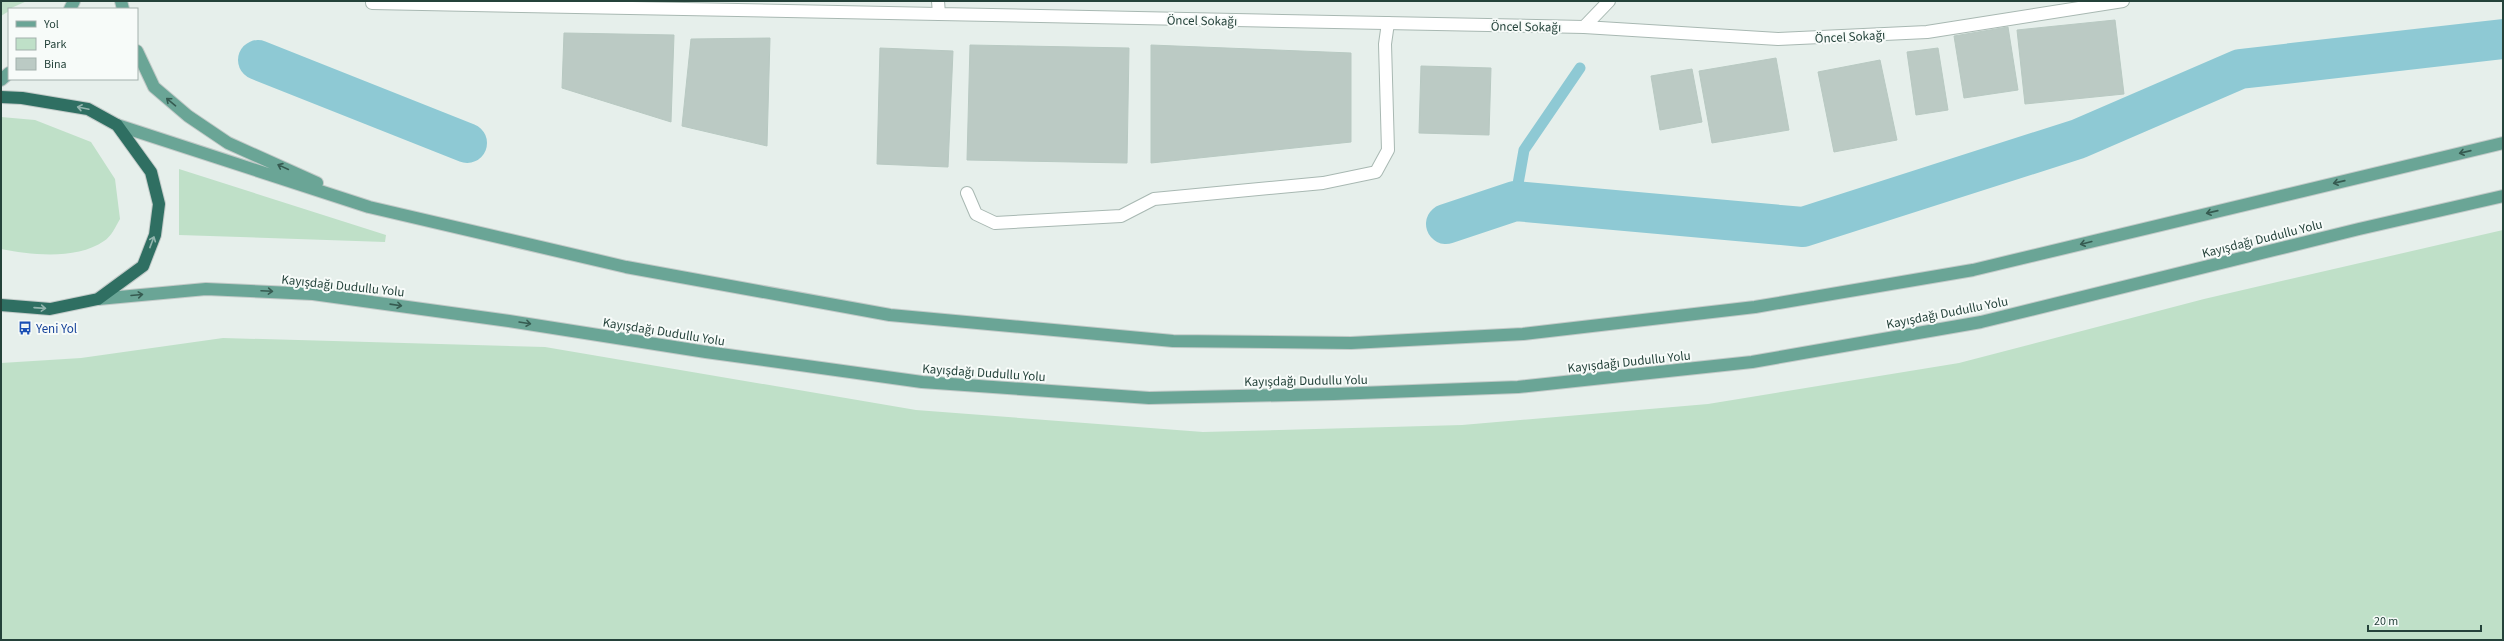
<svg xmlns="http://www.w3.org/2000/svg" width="2504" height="641" font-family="'Source Sans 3',sans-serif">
	<rect width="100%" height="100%" fill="#e6efeb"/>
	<path fill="#bfe0c8" d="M 1,1 L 27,1 L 9,9 L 9,11 L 1,16 Z
		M 1,117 L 35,120 L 91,142 L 115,179 L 120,219 C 116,226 111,237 104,241 C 77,260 31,255 1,249 Z
		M 179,169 L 386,235 L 385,242 L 179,235 Z
		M 2503,230 L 2503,640 L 1,640 L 1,363 L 81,358 L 223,338 L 545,347 L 916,410 L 1203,432 L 1462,425 L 1708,404 L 1959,363 L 2204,299 Z"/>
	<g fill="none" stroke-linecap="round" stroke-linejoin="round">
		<path stroke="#8ec9d4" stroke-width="11" d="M 1515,201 L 1524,150 L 1580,68"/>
		<path stroke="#8ec9d4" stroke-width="40" d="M 258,60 L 467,143
			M 1446,224 L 1515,201 L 1803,227 L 2078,139 L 2240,69 L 2503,39"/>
	</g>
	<path fill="#bbcac4" stroke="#b8c9c2" d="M 2115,20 L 2124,94 L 2025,104 L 2017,30 Z
		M 2008,27 L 2018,90 L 1964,98 L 1954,36 Z
		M 564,33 L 674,35 L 671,122 L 562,88 Z
		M 770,38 L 767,146 L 682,126 L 691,39 Z
		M 970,45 L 1129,48 L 1127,163 L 967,160 Z
		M 1151,45 L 1351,53 L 1351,142 L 1151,163 Z
		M 880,48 L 953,51 L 948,167 L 877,164 Z
		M 1938,48 L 1948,110 L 1916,115 L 1907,52 Z
		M 1776,58 L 1789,130 L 1712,143 L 1699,71 Z
		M 1880,60 L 1897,140 L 1834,152 L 1818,72 Z
		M 1421,66 L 1491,68 L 1489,135 L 1419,133 Z
		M 1692,69 L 1702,122 L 1660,130 L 1651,76 Z"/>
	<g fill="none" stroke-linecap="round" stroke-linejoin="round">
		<g stroke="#a8b8b2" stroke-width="14">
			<path id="lane" d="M 372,3 L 939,14
				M 967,193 L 976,214 L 995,223 L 1121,216 L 1154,199 L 1323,183 L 1376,172 L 1388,150 L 1385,44 L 1388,23"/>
		</g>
		<g stroke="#a8b8b2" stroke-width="14">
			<path id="street" d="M 938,1 L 939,14 L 1584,27 L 1778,39 L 1927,32 L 2123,1
				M 1584,27 L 1609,1"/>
		</g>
		<g stroke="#c2cac8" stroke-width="14">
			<path id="primary" d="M 121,1 L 123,9
				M 70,9 L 74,1
				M 137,51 L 154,87 L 188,116 L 228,143 L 317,183
				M 1,80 L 9,73
				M 117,125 L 369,207 L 626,267 L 890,315 L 1173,341 L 1351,343 L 1523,334 L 1755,307 L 1973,270 L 2503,143
				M 98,299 L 206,289 L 313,294 L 509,321 L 706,352 L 922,382 L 1149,398 L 1334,394 L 1518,387 L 1752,362 L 1981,322 L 2359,229 L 2503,196"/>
		</g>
		<g stroke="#c2cac8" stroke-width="14">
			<path id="highway" d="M 1,97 L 22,98 L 88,109 L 117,125 L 151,172 L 159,204 L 155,235 L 143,266 L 98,299 L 50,309 L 1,305"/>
		</g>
		<use href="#lane" stroke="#fff" stroke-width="12"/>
		<use href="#street" stroke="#fff" stroke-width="12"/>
		<use href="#primary" stroke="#6aa596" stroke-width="12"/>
		<use href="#highway" stroke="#2f6f62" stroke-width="12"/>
	</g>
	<defs><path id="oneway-shaft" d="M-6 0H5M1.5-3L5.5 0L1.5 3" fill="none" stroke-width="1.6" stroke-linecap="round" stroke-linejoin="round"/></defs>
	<g stroke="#365b51">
		<use href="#oneway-shaft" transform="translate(171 102) rotate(-140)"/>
		<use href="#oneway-shaft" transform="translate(2465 152) rotate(167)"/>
		<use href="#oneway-shaft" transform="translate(283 167) rotate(-155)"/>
		<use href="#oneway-shaft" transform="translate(2339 182) rotate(167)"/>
		<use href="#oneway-shaft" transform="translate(2212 212) rotate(167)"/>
		<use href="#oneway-shaft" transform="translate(2086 243) rotate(166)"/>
		<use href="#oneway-shaft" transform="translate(267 291) rotate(3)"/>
		<use href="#oneway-shaft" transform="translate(137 295) rotate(-5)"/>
		<use href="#oneway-shaft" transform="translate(396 305) rotate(8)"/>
		<use href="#oneway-shaft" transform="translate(525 323) rotate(9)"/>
	</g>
	<g stroke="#93b5ae">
		<use href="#oneway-shaft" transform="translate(83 108) rotate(-168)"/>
		<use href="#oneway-shaft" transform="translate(152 242) rotate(-69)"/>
		<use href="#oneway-shaft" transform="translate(40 308) rotate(4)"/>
	</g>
	<defs>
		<g id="bus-bare" transform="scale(1.08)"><path d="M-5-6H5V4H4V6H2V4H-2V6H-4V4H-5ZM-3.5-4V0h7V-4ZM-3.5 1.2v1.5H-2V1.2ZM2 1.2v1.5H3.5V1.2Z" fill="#1a4fb4" stroke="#f7fbf9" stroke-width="2.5" paint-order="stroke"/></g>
	</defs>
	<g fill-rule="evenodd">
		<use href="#bus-bare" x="25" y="328"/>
	</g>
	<g text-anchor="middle" stroke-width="4" stroke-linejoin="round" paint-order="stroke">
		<g font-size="13" fill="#24423a" stroke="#f7fbf9">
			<text transform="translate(1202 20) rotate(1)" y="5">Öncel Sokağı</text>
			<text transform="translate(1526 26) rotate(1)" y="5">Öncel Sokağı</text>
			<text transform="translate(1850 36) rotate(-3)" y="5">Öncel Sokağı</text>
			<text transform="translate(2262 238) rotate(-14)" y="5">Kayışdağı Dudullu Yolu</text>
			<text transform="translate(343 285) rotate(6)" y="5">Kayışdağı Dudullu Yolu</text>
			<text transform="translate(1947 312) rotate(-11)" y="5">Kayışdağı Dudullu Yolu</text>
			<text transform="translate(664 331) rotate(9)" y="5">Kayışdağı Dudullu Yolu</text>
			<text transform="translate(1629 361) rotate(-6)" y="5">Kayışdağı Dudullu Yolu</text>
			<text transform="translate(984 372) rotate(4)" y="5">Kayışdağı Dudullu Yolu</text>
			<text transform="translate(1306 380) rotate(-1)" y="5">Kayışdağı Dudullu Yolu</text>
		</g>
		<g font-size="13" fill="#164399" stroke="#f7fbf9" text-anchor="start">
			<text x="36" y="333">Yeni Yol</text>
		</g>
	</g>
	<rect width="2504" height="641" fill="none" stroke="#24423a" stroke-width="4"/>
	<rect x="8" y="8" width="130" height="72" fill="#f7fbf9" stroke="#a3b1ad"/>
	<rect x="16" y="21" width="20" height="6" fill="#6aa596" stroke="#a3b1ad"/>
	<text x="44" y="28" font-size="12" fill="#24423a">Yol</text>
	<rect x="16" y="38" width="20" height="12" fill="#bfe0c8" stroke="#a3b1ad"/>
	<text x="44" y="48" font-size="12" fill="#24423a">Park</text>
	<rect x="16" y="58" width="20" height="12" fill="#bbcac4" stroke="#a3b1ad"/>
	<text x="44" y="68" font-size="12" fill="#24423a">Bina</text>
	<path d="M2368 625v6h113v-6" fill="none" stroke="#24423a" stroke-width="2"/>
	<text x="2374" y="625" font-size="12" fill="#24423a" stroke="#f7fbf9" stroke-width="3" paint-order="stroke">20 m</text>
</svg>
